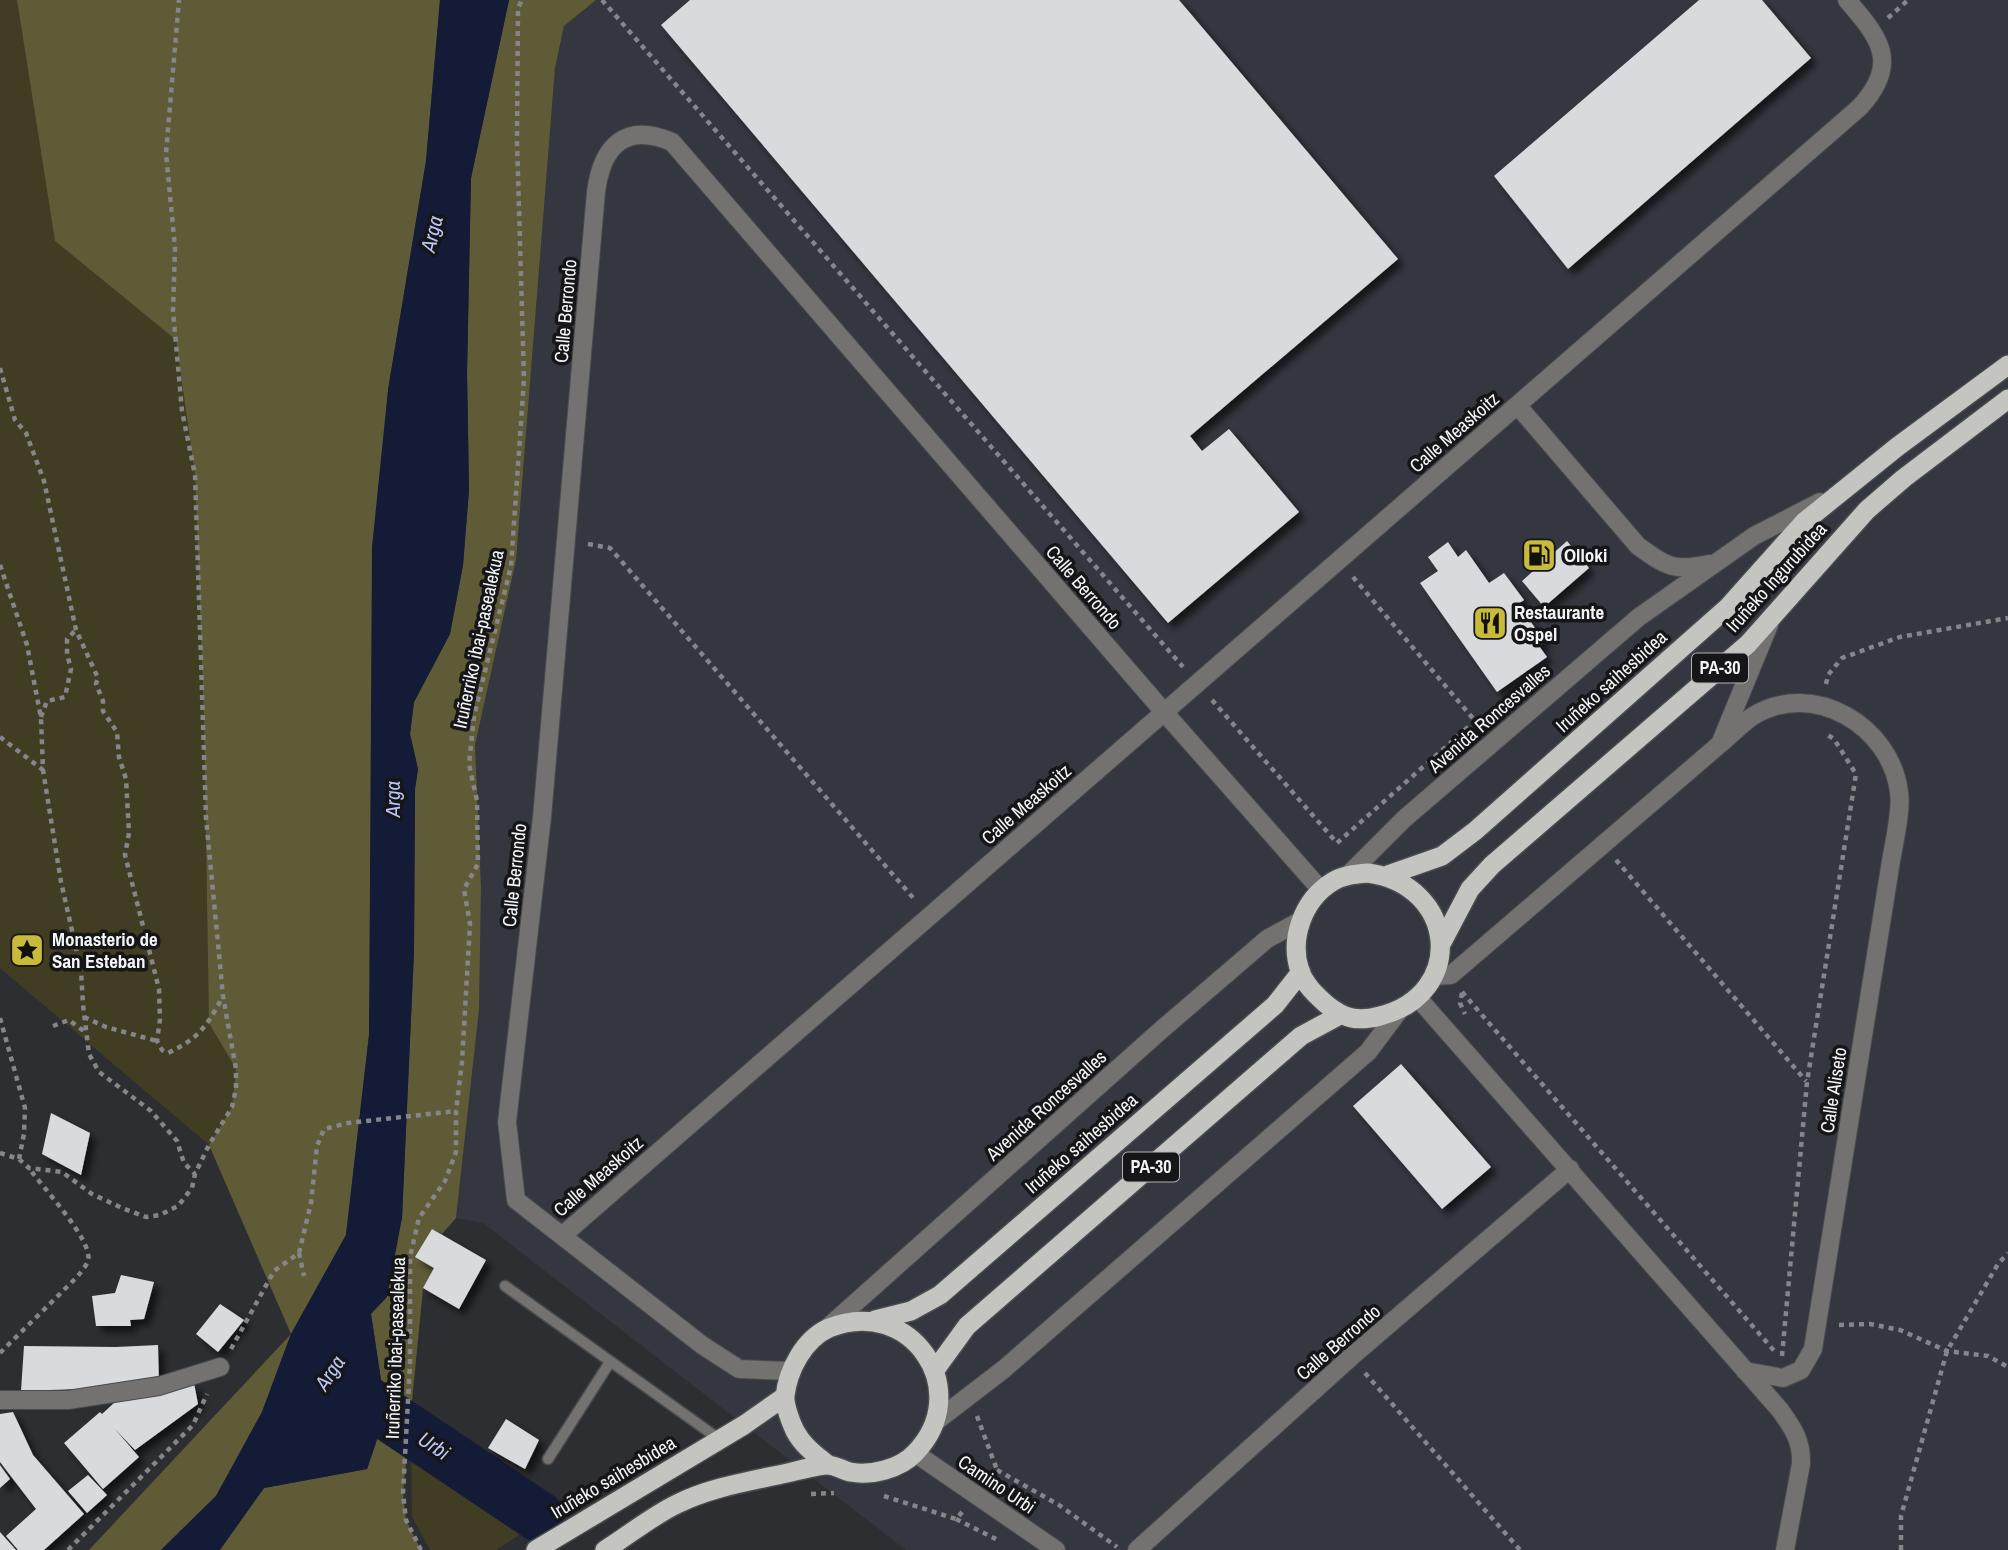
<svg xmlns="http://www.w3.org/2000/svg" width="2008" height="1550" font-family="'Archivo Narrow',sans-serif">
	<defs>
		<filter id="shadow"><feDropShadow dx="6" dy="6" stdDeviation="3.5" flood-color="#0009"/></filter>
	</defs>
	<rect width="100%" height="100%" fill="#2d2e31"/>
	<path fill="#353740" d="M 596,0 L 2008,0 L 2008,1550 L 906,1550 L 483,1223 L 456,1218 L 479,1010 L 481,887 L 475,745 L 516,560 L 555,68 L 564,26 Z"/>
	<path fill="#403d22" d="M 0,0 L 17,0 L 55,241 L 176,340 L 195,475 L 204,720 L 209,1022 L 236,1069 L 232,1107 L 209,1145 L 0,968 Z
		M 411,1435 L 538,1523 L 496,1550 L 430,1550 L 412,1517 Z"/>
	<path fill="#5f5b37" d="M 17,0 L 440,0 L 426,161 L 388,390 L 369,1035 L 346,1235 L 291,1334 L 262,1412 L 216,1496 L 161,1550 L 89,1550 L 291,1334 L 209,1145 L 232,1107 L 236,1069 L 209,1023 L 204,720 L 195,475 L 176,340 L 55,241 Z
		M 509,0 L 596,0 L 564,26 L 555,68 L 516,560 L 475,745 L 481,887 L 479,1010 L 456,1218 L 442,1234 L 432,1229 L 416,1257 L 434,1268 L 423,1289 L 403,1493 L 406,1520 L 421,1550 L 219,1550 L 264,1488 L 367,1469 L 386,1413 L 371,1314 L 402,1218 L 414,951 L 415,789 L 418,769 L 410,734 L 414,702 L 450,634 L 463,565 L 469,490 L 467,373 L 471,178 Z"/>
	<path fill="#141b37" d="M 440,0 L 509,0 L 471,178 L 467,373 L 469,490 L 463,565 L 450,634 L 414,702 L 410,734 L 418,769 L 415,789 L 414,951 L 402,1218 L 387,1297 L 371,1314 L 386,1413 L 367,1469 L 264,1488 L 220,1550 L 161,1550 L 216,1496 L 262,1412 L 291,1334 L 346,1235 L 369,1035 L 372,547 L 388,390 L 426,161 Z"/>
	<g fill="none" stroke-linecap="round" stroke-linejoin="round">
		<path stroke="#141b37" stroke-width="51" d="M 329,1376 L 538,1516"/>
	</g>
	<path fill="#d9dade" filter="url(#shadow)" d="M 690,0 L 1179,0 L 1398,259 L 1190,436 L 1202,451 L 1229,429 L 1299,512 L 1168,623 L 661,25 Z
		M 1699,0 L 1762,0 L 1811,58 L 1568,269 L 1494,176 Z
		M 1567,541 L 1589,568 L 1544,607 L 1522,581 Z
		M 1448,542 L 1458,557 L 1466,550 L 1489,583 L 1504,573 L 1524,600 L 1518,604 L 1545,642 L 1539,646 L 1547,657 L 1497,692 L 1420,583 L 1438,571 L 1428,557 Z
		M 1401,1064 L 1491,1167 L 1442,1209 L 1353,1106 Z
		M 51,1113 L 90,1133 L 81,1175 L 42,1154 Z
		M 432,1229 L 486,1260 L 459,1309 L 423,1288 L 434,1268 L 415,1257 Z
		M 121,1275 L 154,1282 L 144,1319 L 130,1320 L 131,1326 L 96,1326 L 92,1296 L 115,1293 Z
		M 220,1304 L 244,1320 L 218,1352 L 196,1334 Z
		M 158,1345 L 159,1386 L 21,1391 L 24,1346 L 116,1347 Z
		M 194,1383 L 198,1404 L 135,1450 L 114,1428 L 139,1457 L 103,1489 L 64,1443 L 100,1412 L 102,1414 L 115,1402 Z
		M 13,1412 L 33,1455 L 84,1514 L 44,1550 L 18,1550 L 6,1536 L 36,1509 L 0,1462 L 0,1414 Z
		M 506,1419 L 539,1440 L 525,1469 L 488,1448 Z
		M 0,1465 L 10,1479 L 0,1488 Z
		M 88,1475 L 107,1495 L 87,1513 L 68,1491 Z
		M 0,1532 L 16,1550 L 0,1550 Z"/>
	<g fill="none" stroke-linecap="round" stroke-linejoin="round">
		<g stroke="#494a4d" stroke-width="13">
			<path id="service" d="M 505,1286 L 719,1439
				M 548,1459 L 610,1362"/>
		</g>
		<g stroke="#494a4d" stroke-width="20">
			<path id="minor" d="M 1518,406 L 1638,546 C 1666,566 1673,572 1709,564
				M 1720,744 C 1731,735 1741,724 1753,716 C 1813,679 1891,726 1899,792 C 1902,809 1894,843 1891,861 L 1813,1349 L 1801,1370 L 1783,1378 L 1745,1371
				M 1348,875 L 1404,819 L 1639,617 L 1754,536 L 1820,502
				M 1434,976 L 1451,975 L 1720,744 L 1769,625
				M 1418,998 L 1780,1410 C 1793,1428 1802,1441 1801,1464 L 1785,1550
				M 563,1235 L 1860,107 C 1900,63 1880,38 1847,0
				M 826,1329 L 1160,1031 L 1267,939 L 1300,921
				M 791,1371 L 739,1369 L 702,1345 L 516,1200 L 507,1122 L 542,817 L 596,192 C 602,146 625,122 672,142 L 1164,712 L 1321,890
				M 0,1400 L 68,1400 L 159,1386 L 220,1367
				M 935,1422 L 1004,1369 L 1368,1052 L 1398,1012
				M 915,1453 L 1056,1550
				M 1137,1550 L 1351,1357 L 1570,1169"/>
		</g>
		<g stroke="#494a4d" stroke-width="22">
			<path id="trunk" d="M 1368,873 C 1457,885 1467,994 1380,1016 C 1358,1022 1344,1019 1326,1004 C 1316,995 1305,985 1300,971 C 1289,939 1303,900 1332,882 C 1343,875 1356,874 1368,873 Z
				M 1388,875 L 1442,856 L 1475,831 L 1728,607 L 1804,522 L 1897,447 L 2008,365
				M 1441,944 L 1470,889 L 1492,865 L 1748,644 L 1867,510 L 1904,478 L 2008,399
				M 875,1320 L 911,1311 L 940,1295 L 1275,1005 L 1301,972
				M 935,1370 L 967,1326 L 1301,1036 L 1340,1015
				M 536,1550 L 744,1425 L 784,1397
				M 605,1550 C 629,1535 652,1516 677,1504 C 707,1489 740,1483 773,1476 C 790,1473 808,1467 825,1465 C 834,1464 842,1470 850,1472 C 871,1476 900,1469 915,1453 C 976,1390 910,1295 829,1328 C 804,1339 788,1370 785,1396 C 784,1404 791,1423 795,1431 C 803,1446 816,1455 828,1465"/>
		</g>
		<path stroke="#858689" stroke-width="4.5" stroke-dasharray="5 5" stroke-linecap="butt" d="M 602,0 L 1183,667
			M 1888,18 L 1908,0
			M 0,368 L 15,420 L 26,433 L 44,481 L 76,630 L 98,678 L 96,684 L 103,701 L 103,711 L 117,732 L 119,757 L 126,779 L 129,833 L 125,855 L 159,989 L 160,1019 L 157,1041 L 162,1050 L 168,1053 C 198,1039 207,1026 222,998
			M 588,544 L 610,548 L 915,900
			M 0,565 L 27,645 L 41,718 L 43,770 L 61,882 L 81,970 L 83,1005 L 89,1054 L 99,1072 L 151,1111 L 177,1141 L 184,1163 L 195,1174
			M 1353,577 L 1476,722
			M 1826,684 L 1828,675 L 1842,658 L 1900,637 L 2008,618
			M 1212,700 L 1337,843 L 1475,721
			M 41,717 L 47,701 L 65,697 L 71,669 L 67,654 L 67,639 L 76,630
			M 0,737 L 43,770
			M 1616,860 L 1806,1081
			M 1462,992 L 1776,1353
			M 1462,993 L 1460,1003 L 1465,1014
			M 84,1017 L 106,1027 L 157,1041
			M 0,1018 L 25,1108 L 24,1134 L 19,1159
			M 53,1026 L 69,1020 L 85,1032
			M 0,1153 L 19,1159 L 29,1168 L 62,1172 L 92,1194 L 122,1208 L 146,1217 L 160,1215 L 178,1206 L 192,1188 L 195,1174 L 209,1145 L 232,1107 L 236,1088 L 236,1069 L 223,996 L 206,818 L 195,475 L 182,411 L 173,311 L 175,248 L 166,153 L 179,0
			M 299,1253 L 304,1276
			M 1839,1325 L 1870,1324 L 1900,1330 L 1947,1351 L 1988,1356 L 2008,1367
			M 231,1349 L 274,1271 L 299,1253 L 311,1203 L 317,1146 L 324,1129 L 348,1123 L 456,1111
			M 0,1353 L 78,1276 C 81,1272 86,1266 88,1261 C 94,1241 42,1187 29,1168
			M 1782,1356 L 1807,1082 L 1856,774 L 1834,739 L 1826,734
			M 1365,1373 L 1520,1550
			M 977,1416 L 997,1470 L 991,1478
			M 997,1470 L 1059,1505 L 1117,1547
			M 811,1494 L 834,1493
			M 884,1496 L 956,1519 L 963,1511
			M 956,1519 L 996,1539
			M 68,1550 L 193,1425 L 207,1394
			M 421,1550 L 406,1520 L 403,1493 L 410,1364 L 410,1257 L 419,1218 L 445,1181 L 456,1152 L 456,1111 L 462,1062 L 470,924 L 464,889 L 478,864 L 477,801 L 469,764 L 474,716 L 511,566 L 524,379 L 517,141 L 518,8 L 522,0
			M 1901,1550 L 1901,1516 L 1947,1351 L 1998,1264 L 2008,1253"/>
		<use href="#service" stroke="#737271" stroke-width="10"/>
		<use href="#minor" stroke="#737271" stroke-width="18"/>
		<use href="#trunk" stroke="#c4c4c0" stroke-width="19"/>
	</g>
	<defs>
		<g id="fuel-square" transform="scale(1.75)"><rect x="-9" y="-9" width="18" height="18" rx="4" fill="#c9ba3a" stroke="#161618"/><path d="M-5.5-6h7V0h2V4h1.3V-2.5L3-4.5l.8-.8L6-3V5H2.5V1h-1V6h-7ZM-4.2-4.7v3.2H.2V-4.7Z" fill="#111"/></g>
		<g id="restaurant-square" transform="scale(1.75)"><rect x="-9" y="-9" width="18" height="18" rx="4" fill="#c9ba3a" stroke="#161618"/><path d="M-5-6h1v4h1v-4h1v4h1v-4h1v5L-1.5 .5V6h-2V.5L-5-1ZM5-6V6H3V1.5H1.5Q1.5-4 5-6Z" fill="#111"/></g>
		<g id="sight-square" transform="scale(1.75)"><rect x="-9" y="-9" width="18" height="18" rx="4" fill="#c9ba3a" stroke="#161618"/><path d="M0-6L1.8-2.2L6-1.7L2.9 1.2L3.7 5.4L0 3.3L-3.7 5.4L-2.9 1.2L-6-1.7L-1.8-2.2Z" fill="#111"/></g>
	</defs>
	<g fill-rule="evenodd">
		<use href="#fuel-square" x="1539" y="555"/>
		<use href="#restaurant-square" x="1490" y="623"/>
		<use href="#sight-square" x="27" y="950"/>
	</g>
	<g text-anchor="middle" stroke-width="7" stroke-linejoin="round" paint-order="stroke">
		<g fill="#161618" stroke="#b1b2b4" stroke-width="2">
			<rect x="1692" y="653.5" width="56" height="29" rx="5"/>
			<rect x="1123" y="1152.5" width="56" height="29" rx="5"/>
		</g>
		<g font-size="18" font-weight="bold" fill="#f4f5f7">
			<text x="1720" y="674">PA-30</text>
			<text x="1151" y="1173">PA-30</text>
		</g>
		<g font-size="19" fill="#f4f5f7" stroke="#161618">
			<text transform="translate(565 311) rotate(-85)" y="7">Calle Berrondo</text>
			<text transform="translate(1454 432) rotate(-41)" y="7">Calle Measkoitz</text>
			<text transform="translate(1776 577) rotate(-48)" y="7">Iruñeko Ingurubidea</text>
			<text transform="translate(1084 587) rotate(49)" y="7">Calle Berrondo</text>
			<text transform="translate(478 639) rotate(-78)" y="7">Iruñerriko ibai-pasealekua</text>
			<text transform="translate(1611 681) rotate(-42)" y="7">Iruñeko saihesbidea</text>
			<text transform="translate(1489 718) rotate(-41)" y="7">Avenida Roncesvalles</text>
			<text transform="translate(1026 804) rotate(-41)" y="7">Calle Measkoitz</text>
			<text transform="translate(514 875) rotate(-84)" y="7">Calle Berrondo</text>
			<text transform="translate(1833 1090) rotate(-81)" y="7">Calle Aliseto</text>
			<text transform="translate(1046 1105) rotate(-42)" y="7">Avenida Roncesvalles</text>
			<text transform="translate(1081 1143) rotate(-41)" y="7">Iruñeko saihesbidea</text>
			<text transform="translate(598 1176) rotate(-41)" y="7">Calle Measkoitz</text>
			<text transform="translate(1338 1342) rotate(-41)" y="7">Calle Berrondo</text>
			<text transform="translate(395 1348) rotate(-88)" y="7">Iruñerriko ibai-pasealekua</text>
			<text transform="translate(613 1477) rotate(-31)" y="7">Iruñeko saihesbidea</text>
			<text transform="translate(997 1484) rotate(34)" y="7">Camino Urbi</text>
		</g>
		<g font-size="19" font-weight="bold" fill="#f4f5f7" stroke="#161618" text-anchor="start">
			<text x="1564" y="562">Olloki</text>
			<text x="1514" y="619">Restaurante<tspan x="1514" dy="22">Ospel</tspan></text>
			<text x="52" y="946">Monasterio de<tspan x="52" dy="22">San Esteban</tspan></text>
		</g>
		<g font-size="21" font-style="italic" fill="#b8c6f5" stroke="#161618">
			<text transform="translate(432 234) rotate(-76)" y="7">Arga</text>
			<text transform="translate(393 799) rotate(-90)" y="7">Arga</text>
			<text transform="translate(330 1373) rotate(-56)" y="7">Arga</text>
			<text transform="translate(434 1446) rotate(34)" y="7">Urbi</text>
		</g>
	</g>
</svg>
